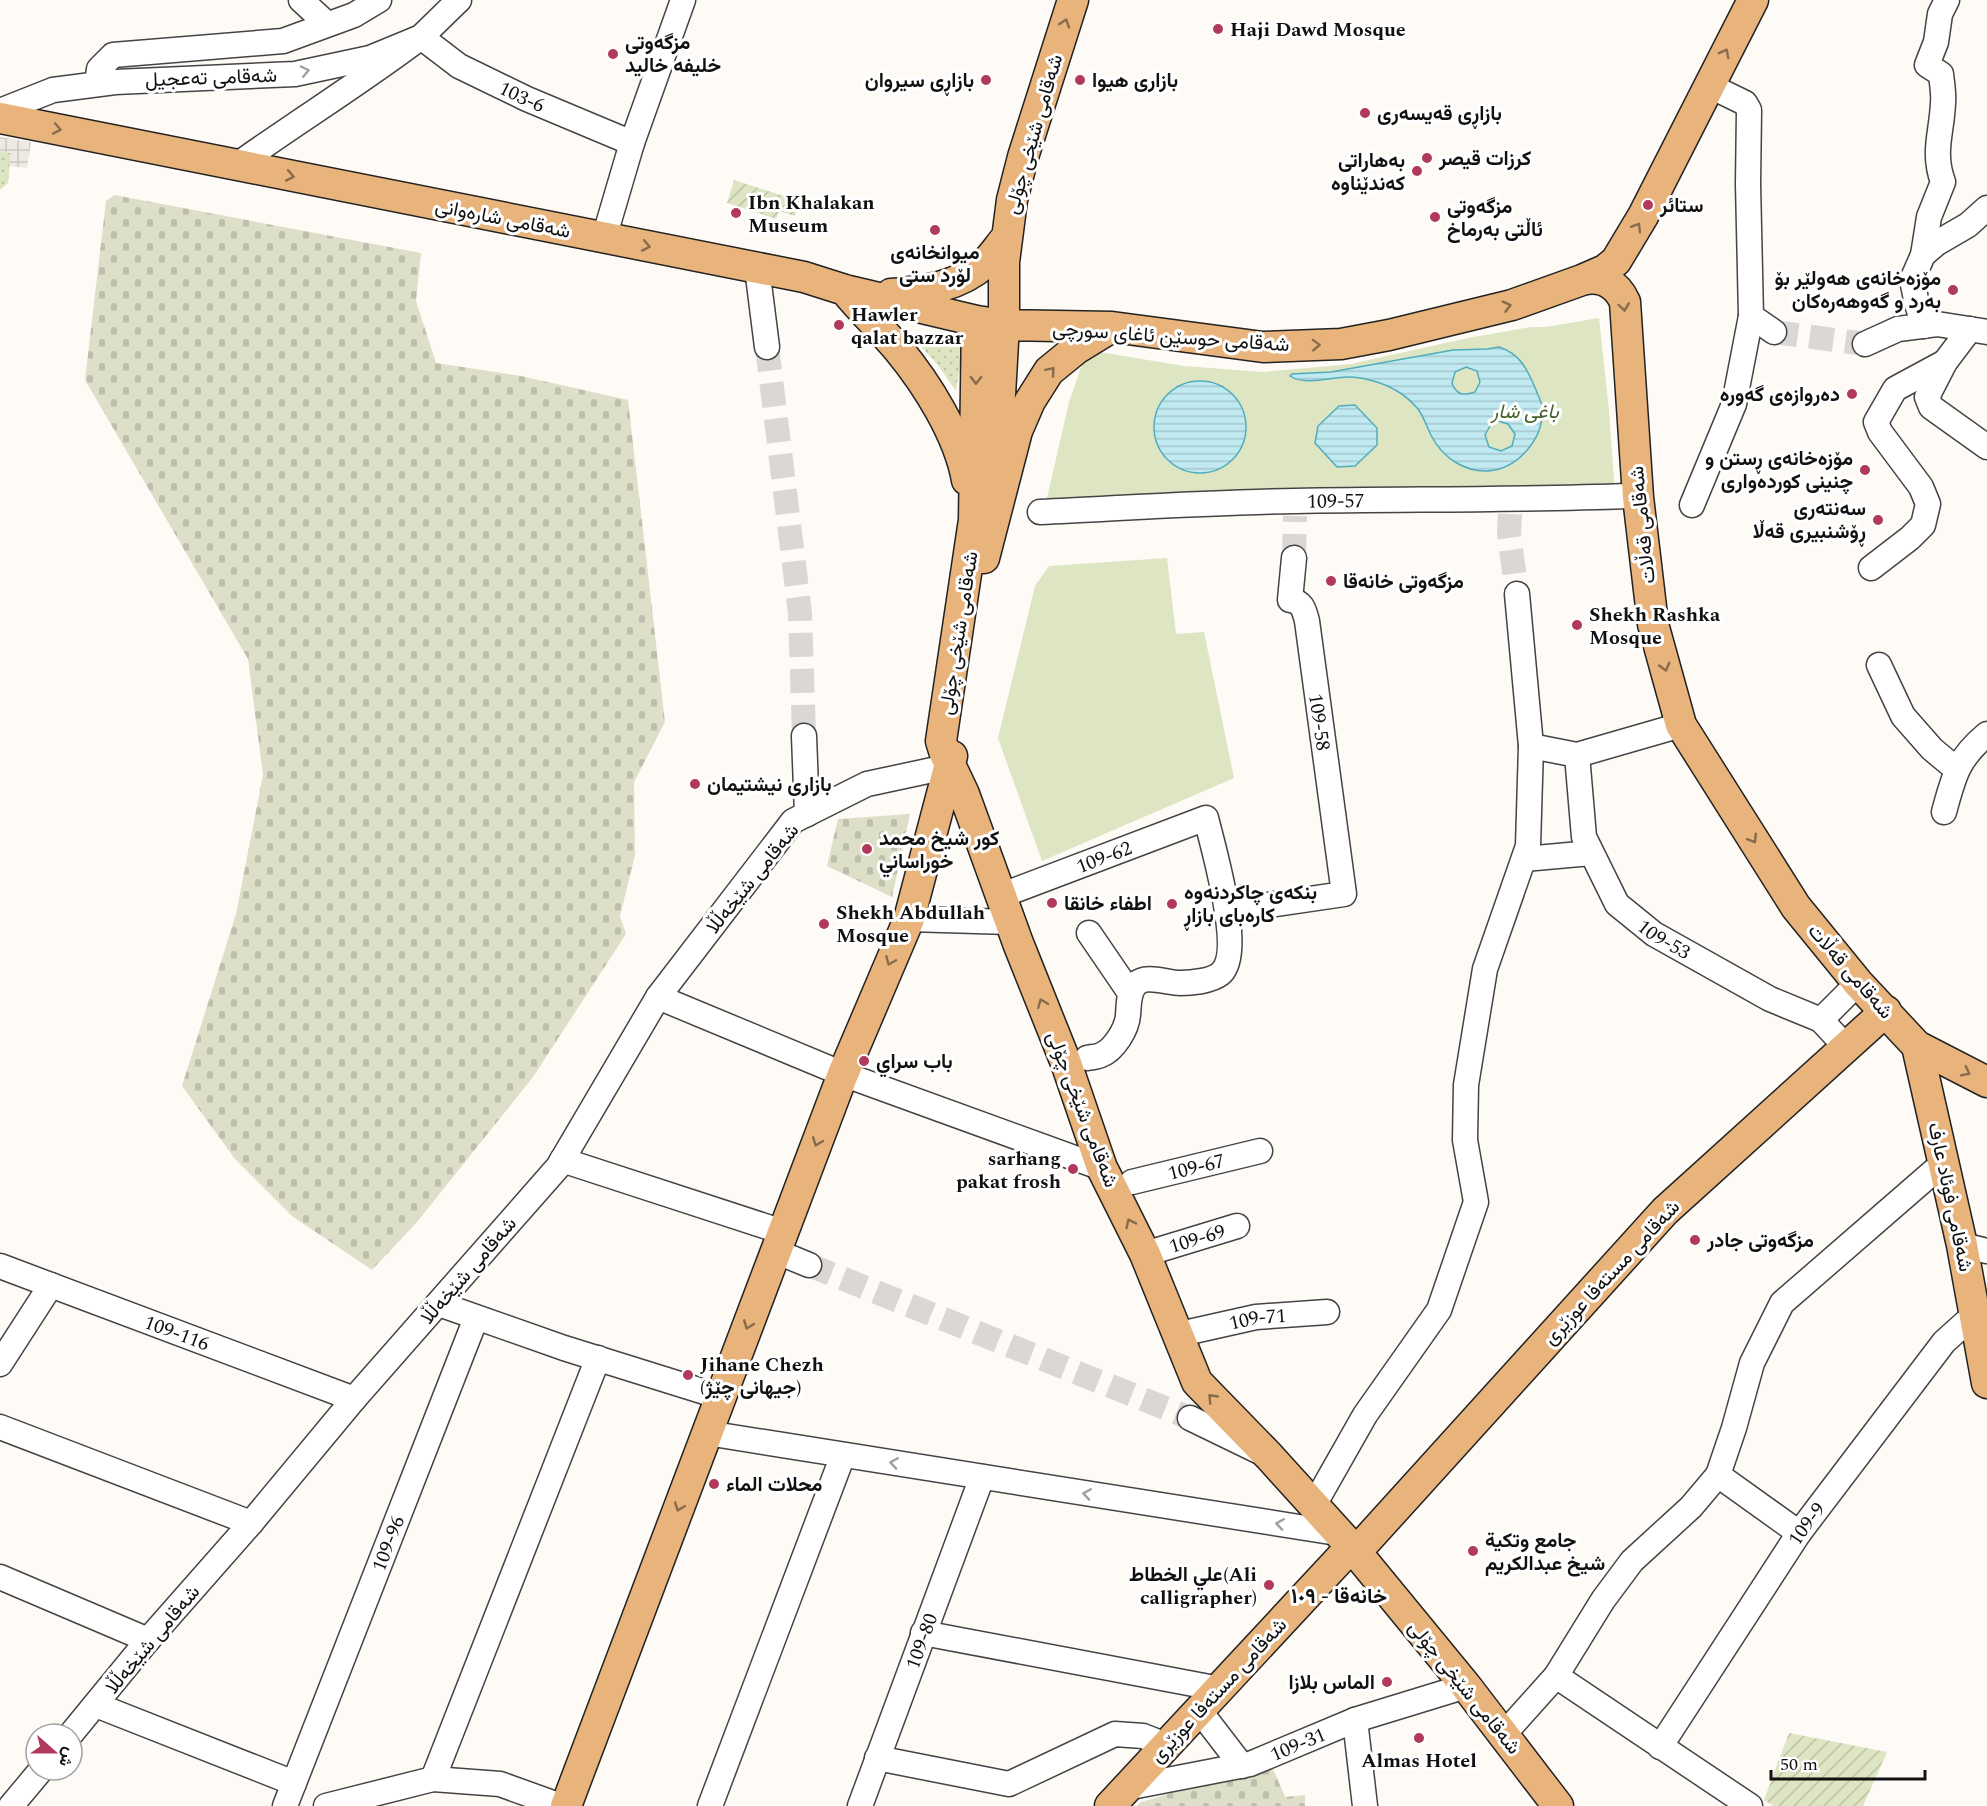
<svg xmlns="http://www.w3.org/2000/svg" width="1987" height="1806" font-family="Spectral,Vazirmatn,serif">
	<defs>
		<pattern id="grass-dots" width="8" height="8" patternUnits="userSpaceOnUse" patternTransform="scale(1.5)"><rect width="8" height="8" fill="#dde5c2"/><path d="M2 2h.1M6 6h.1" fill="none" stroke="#bdc3a6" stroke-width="1.8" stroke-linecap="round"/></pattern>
		<pattern id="cemetery-stones" width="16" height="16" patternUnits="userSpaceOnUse" patternTransform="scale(1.5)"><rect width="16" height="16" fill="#dddfc8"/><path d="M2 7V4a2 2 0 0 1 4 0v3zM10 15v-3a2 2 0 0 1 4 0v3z" fill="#bdbeab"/></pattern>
		<pattern id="garden-furrows" width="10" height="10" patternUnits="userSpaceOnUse" patternTransform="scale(1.5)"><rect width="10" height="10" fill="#dde5c2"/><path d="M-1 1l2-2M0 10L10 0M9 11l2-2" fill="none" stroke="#bdc3a6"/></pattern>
		<pattern id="plaza-grid" width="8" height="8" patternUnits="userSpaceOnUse" patternTransform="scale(1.5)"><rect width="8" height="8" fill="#efe9e4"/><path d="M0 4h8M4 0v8" fill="none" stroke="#ccc7c3"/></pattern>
		<pattern id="water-rules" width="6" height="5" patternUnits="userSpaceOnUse" patternTransform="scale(1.5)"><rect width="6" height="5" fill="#c0e9f0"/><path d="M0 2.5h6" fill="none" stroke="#a4c7cd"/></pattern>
	</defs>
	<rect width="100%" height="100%" fill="#fefaf6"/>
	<path fill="url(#grass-dots)" d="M 0,152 L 11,153 L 8,183 L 0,190 Z
		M 915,335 L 963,346 L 956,391 L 937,364 L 916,341 L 913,337 Z"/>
	<path fill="url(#cemetery-stones)" d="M 114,195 L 421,253 L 416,301 L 436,363 L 521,376 L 628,400 L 665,722 L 634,782 L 635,855 L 620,916 L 626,934 L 533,1077 L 417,1222 L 372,1270 L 292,1216 L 235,1159 L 182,1086 L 236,914 L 263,775 L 248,659 L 85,380 L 106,201 Z
		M 910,814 L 892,897 L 827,866 L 838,819 Z
		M 1271,1764 L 1285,1797 L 1305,1795 L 1305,1806 L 1137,1806 L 1141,1802 Z"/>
	<path fill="#dde5c2" d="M 1599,318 L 1609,411 L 1615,494 L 1078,500 L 1047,498 L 1069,402 L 1087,350 L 1184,366 L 1263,372 L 1351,364 L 1468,338 L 1531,327 L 1545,327 Z
		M 1167,558 L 1176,634 L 1204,632 L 1234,778 L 1042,861 L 998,738 L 1035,586 L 1049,566 Z"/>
	<path fill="url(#garden-furrows)" d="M 734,180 L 799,201 L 795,216 L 779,211 L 776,219 L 727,203 Z
		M 1789,1733 L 1887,1752 L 1863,1806 L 1774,1806 L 1764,1800 Z"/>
	<path fill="url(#plaza-grid)" d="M 0,137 L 31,142 L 27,168 L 9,166 L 11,153 L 0,152 Z"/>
	<path fill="url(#water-rules)" stroke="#50acbe" stroke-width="1.5" fill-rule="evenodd" d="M 1499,347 C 1521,354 1528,371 1536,390 C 1538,396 1542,402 1542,407 C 1545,438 1518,469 1488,471 C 1465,472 1443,458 1432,437 C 1427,428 1424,417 1418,409 C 1412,402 1404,395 1397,391 C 1384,383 1364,377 1348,377 C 1331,377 1305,386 1290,376 L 1292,374 L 1331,372 L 1453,350 L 1487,349 ZM 1466,367 L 1477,371 L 1480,382 L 1475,392 C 1464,396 1456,395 1452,383 L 1455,372 ZM 1498,421 L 1508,424 L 1515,434 L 1512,446 L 1501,451 L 1489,447 L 1485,435 L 1491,424 Z
		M1154 427a46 46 0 1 1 92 0a46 46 0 1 1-92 0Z
		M 1355,405 L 1377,428 L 1377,445 L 1355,466 L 1337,467 L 1315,443 L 1318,426 L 1339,406 Z"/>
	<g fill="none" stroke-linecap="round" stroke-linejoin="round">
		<path stroke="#dad7d4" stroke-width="24" stroke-dasharray="24 12" stroke-linecap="butt" d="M 1774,332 L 1865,344
			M 767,347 L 800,613 L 804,736
			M 1510,514 L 1509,534 L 1517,594
			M 1294,558 L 1295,516
			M 809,1265 L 1190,1418"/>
		<g stroke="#444" stroke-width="27">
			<g id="minor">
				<path d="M 301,0 L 327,24"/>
				<path d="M 97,84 L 99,69 L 113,55 L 283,41 L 354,15 L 379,0"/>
				<path d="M 1708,85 L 1745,103 L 1749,110 L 1748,184 L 1751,316 L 1774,332"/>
				<path d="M 0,111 L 53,90 L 115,82 L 295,74 L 370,58 L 421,37 L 459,0"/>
				<path id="s1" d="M 237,165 C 298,121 362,82 421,37 L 459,66 L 527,99 L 632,143"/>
				<path d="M 604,238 L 632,143 L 683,0"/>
				<path d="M 1923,255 L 1929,217 L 1943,182 C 1932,152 1942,132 1943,103 C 1944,94 1942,84 1941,74 L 1927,65 L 1936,42 L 1940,14 L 1947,0"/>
				<path d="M 757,268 L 767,347"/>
				<path d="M 1924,326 L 1917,304 L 1912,280 L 1923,255 L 1937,243 L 1968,225 L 1987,208"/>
				<path d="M 1970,329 L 1945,362 L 1927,397 L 1931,407 L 1987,447"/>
				<path d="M 1865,344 L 1898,329 L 1937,324 L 1987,332"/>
				<path d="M 1692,505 L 1734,404 L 1751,316"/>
				<path id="s2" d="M 1040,512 C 1125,508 1210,502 1295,501 C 1407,499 1519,500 1631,496"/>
				<path d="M 1871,568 L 1910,538 L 1923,525 L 1928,504 L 1921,487 L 1880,432 L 1876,422 L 1895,389 L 1945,362"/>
				<path d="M 1879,665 L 1903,716 L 1932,749 L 1956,769"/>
				<path d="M 804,736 L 807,814"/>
				<path d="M 1531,746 L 1577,755 L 1681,725"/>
				<path id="s3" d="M 1577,755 L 1584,837 L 1617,904 L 1654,934 L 1770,999 L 1821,1020 L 1847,1048"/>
				<path d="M 1944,812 C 1954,776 1957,759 1987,734"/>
				<path d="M 1524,859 L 1591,853"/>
				<path id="s4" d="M 1000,896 L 1206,818 C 1213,847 1245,954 1220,974 C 1211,981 1192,983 1180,983 C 1167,983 1146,974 1136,984 C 1128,992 1129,1005 1128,1015 C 1127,1029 1114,1050 1101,1055 C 1097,1057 1092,1057 1087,1058"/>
				<path d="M 1227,911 L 1344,894 L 1307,621 C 1304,610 1303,602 1290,600 L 1294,558"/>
				<path d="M 909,919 L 1010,922"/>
				<path d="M 1089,933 L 1130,993"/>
				<path d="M 658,997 L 843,1074 L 1102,1168"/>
				<path d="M 1821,1020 L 1858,983"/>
				<path d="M 562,1160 L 783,1232"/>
				<path id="s5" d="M 1132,1182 L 1260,1151"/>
				<path d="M 1962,1245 L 1987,1251"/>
				<path d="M 775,1251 L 809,1265"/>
				<path id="s6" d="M 1155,1251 L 1237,1226"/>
				<path id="s7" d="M 0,1266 L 354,1399"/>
				<path d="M 439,1304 L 564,1348 L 721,1397"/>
				<path id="s8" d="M 1189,1332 L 1256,1317 L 1327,1312"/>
				<path d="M 0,1364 L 51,1285"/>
				<path d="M 1190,1418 L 1258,1451"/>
				<path d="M 0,1427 L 251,1523"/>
				<path d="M 707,1433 L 1337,1533"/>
				<path d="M 1718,1475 L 1799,1533"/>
				<path d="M 1314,1505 L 1365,1415 L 1439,1310 L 1476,1202 L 1465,1140 L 1466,1085 L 1485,969 L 1528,846 L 1531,746 L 1517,594"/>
				<path d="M 0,1577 L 148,1640"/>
				<path d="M 923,1633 L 1220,1689"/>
				<path d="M 1556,1676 L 1750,1806"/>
				<path d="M 96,1705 L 294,1783"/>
				<path d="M 1199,1710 L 1242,1766"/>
				<path d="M 1355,1720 L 1365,1806"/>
				<path d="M 71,1734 L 148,1640 L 251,1523 L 354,1399 L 558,1167 L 658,997 L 793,821 L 867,784 L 951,766"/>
				<path d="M 1504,1734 L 1556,1676 L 1603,1600 L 1632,1561 L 1691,1507 L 1718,1475 L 1734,1428 L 1752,1363 L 1782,1303 L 1934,1171"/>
				<path id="s9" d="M 1660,1747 L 1799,1533 L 1944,1342 L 1974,1315"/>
				<path d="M 877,1758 L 1009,1784 L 1115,1734 L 1143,1736 L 1166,1745"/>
				<path d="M 433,1779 L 598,1358"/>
				<path id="s10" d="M 1126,1788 L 1250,1764 L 1355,1720 L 1466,1686"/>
				<path d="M 11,1806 L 41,1770"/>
				<path id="s11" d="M 285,1806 L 476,1318"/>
				<path d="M 326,1806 L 433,1779 L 500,1784 L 561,1806"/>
				<path d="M 710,1806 L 843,1455"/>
				<path id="s12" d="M 860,1806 L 982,1477"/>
			</g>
		</g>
		<g stroke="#222" stroke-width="33">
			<path id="major" d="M 0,118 L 804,277 L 845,290 L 977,321 L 1004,325 L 1112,327 L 1263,347 L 1341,344 L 1389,335 L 1512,305 L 1582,280 L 1605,270 L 1616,261 L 1643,216 L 1753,0
				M 1582,280 C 1601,275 1617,284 1625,302 L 1638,497 L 1653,624 L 1681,725 L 1796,907 L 1858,983 L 1917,1046 L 1987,1082
				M 845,290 C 862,311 881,329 898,349 C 927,384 959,435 967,480
				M 891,294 C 924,291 959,287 985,263 C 993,256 999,246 1006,238
				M 977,321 L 974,520 L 941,741 L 945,754 L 964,794 L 1018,943 L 1066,1063 L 1102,1168 L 1145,1254 L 1197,1382 L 1269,1456 L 1356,1552 L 1466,1686 L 1558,1806
				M 996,465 L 1004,325 L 1004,262 L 1012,200 L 1023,157 L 1073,0
				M 984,558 L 1017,431 L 1030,401 L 1049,371 L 1076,349 L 1112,327
				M 1917,1046 L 1962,1245 L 1987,1383
				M 1356,1552 L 1665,1211 L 1886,1011
				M 566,1806 L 843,1074 L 909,919 L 952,756
				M 1110,1806 L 1351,1547"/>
		</g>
		<use href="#minor" stroke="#fff" stroke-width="24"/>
		<use href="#major" stroke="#e8b47c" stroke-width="30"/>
	</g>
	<defs><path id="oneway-chevron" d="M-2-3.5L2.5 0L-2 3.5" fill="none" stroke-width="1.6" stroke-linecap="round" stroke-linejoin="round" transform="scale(1.5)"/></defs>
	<g stroke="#876b4c">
		<use href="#oneway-chevron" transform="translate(1065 23) rotate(-72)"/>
		<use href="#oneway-chevron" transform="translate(1725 53) rotate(-62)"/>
		<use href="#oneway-chevron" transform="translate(57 129) rotate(11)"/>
		<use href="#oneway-chevron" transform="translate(290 176) rotate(11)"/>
		<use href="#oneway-chevron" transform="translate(1637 227) rotate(-59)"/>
		<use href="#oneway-chevron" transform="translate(646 246) rotate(11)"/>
		<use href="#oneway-chevron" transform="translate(1507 306) rotate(-15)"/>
		<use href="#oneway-chevron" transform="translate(1624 307) rotate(82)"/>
		<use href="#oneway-chevron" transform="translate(1316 345) rotate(-2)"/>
		<use href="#oneway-chevron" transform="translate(1051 371) rotate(-49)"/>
		<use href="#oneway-chevron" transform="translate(976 380) rotate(91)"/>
		<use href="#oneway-chevron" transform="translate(1665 667) rotate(75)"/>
		<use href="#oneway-chevron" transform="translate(1753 839) rotate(58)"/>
		<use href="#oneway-chevron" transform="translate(890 961) rotate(113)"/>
		<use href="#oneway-chevron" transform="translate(1042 1003) rotate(-112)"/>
		<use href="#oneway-chevron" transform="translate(1966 1072) rotate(27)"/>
		<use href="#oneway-chevron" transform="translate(817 1142) rotate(111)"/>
		<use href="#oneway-chevron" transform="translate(1130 1223) rotate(-116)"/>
		<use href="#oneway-chevron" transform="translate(748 1325) rotate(111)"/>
		<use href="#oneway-chevron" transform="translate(1212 1398) rotate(-134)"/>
		<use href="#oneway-chevron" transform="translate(679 1507) rotate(111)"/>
	</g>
	<g stroke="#a0a0a0">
		<use href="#oneway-chevron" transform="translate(305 71) rotate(-12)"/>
		<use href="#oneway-chevron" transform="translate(894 1463) rotate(-171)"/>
		<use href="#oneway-chevron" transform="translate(1087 1494) rotate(-171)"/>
		<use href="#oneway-chevron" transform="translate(1280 1524) rotate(-171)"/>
	</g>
	<g fill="#b1395b" stroke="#fff" stroke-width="2">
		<circle cx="1218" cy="29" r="6"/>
		<circle cx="613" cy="54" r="6"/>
		<circle cx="986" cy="80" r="6"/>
		<circle cx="1080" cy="80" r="6"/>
		<circle cx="1365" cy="113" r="6"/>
		<circle cx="1427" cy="158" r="6"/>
		<circle cx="1417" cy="171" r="6"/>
		<circle cx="1648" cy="205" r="6"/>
		<circle cx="736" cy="213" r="6"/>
		<circle cx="1435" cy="217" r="6"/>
		<circle cx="935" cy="230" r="6"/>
		<circle cx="1953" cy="290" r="6"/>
		<circle cx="839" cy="325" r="6"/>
		<circle cx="1852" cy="394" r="6"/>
		<circle cx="1865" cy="470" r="6"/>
		<circle cx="1878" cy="520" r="6"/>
		<circle cx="1331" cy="581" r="6"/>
		<circle cx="1577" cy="625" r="6"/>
		<circle cx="695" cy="784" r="6"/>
		<circle cx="867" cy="849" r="6"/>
		<circle cx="1052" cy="903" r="6"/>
		<circle cx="1172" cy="904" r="6"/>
		<circle cx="824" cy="924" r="6"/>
		<circle cx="864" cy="1061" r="6"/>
		<circle cx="1073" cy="1169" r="6"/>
		<circle cx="1695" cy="1240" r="6"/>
		<circle cx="688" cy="1375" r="6"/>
		<circle cx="714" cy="1484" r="6"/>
		<circle cx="1473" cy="1551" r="6"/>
		<circle cx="1269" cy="1585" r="6"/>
		<circle cx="1387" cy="1682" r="6"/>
		<circle cx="1419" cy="1738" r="6"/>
	</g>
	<g text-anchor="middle" stroke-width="6" stroke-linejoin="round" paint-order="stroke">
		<g font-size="20" font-weight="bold" fill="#111" stroke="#fff" text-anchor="start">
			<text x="1230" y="36">Haji Dawd Mosque</text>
			<text x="625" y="49">مزگه‌وتی<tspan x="625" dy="23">خلیفه‌ خالید</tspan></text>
			<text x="974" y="87" text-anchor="end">بازاڕی سیروان</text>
			<text x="1092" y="87">بازاری ھیوا</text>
			<text x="1377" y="120">بازاڕی قەیسەری</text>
			<text x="1439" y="165">كرزات قيصر</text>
			<text x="1405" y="167" text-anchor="end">بەهاراتی<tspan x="1405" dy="23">کەندێناوە</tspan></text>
			<text x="748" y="209">Ibn Khalakan<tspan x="748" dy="23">Museum</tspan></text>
			<text x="1660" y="212">ستائر</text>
			<text x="1447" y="213">مزگەوتی<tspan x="1447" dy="23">ئاڵتی بەرماخ</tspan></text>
			<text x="935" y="259" text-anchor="middle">میوانخانەی<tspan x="935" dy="23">لۆرد ستی</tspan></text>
			<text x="1941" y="285" text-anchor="end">مۆزەخانەی هەولێر بۆ<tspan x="1941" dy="23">بەرد و گەوهەرەکان</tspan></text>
			<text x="851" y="321">Hawler<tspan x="851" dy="23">qalat bazzar</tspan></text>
			<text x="1840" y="401" text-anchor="end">دەروازەی گەورە</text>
			<text x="1853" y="465" text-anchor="end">مۆزەخانەی ڕستن و<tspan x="1853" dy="23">چنینی کوردەواری</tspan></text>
			<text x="1866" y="515" text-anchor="end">سەنتەری<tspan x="1866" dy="23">ڕۆشنبیری قەڵا</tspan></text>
			<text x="1343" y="588">مزگەوتی خانەقا</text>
			<text x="1589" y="621">Shekh Rashka<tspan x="1589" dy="23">Mosque</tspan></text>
			<text x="707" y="791">بازاری نیشتیمان</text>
			<text x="879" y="845">كور شيخ محمد<tspan x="879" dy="23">خوراساني</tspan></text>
			<text x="1184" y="899">بنکەی چاکردنەوە<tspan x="1184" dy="23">کارەبای بازاڕ</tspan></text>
			<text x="1064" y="910">اطفاء خانقا</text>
			<text x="836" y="919">Shekh Abdullah<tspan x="836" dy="23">Mosque</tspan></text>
			<text x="876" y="1068">باب سراي</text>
			<text x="1061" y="1165" text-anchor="end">sarhang<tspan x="1061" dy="23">pakat frosh</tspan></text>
			<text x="1707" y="1247">مزگەوتی جادر</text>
			<text x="700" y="1371">Jihane Chezh<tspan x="700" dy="23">(جیهانی چێژ)</tspan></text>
			<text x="726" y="1491">محلات الماء</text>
			<text x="1485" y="1547">جامع وتكية<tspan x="1485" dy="23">شيخ عبدالكريم</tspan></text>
			<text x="1257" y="1581" text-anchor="end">علي الخطاط(Ali<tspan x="1257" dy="23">calligrapher)</tspan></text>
			<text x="1375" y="1689" text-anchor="end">الماس بلازا</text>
			<text x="1419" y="1767" text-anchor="middle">Almas Hotel</text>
		</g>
		<g font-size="20" fill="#111" stroke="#fff">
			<text transform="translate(211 77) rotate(-2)" y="7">شەقامی تەعجیل</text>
			<text dy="7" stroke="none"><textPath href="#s1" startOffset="342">103-6</textPath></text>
			<text transform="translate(1033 134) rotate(-74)" y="7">شەقامی شێخی چۆلی</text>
			<text transform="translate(503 218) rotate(11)" y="7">شەقامی شارەوانی</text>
			<text transform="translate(1171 336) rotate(4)" y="7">شەقامی حوسێن ئاغای سورچی</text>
			<text dy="7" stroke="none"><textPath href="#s2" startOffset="296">109-57</textPath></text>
			<text transform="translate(1642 525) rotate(-96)" y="7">شەقامی قەڵات</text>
			<text transform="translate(958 633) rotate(-81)" y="7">شەقامی شێخی چۆلی</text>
			<text transform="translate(1320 722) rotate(82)" y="7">109-58</text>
			<text dy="7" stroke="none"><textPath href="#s4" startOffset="111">109-62</textPath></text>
			<text transform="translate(752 878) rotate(-51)" y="7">شەقامی شێخەڵڵا</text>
			<text dy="7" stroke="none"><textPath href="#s3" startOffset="216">109-53</textPath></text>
			<text transform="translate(1851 971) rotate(49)" y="7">شەقامی قەڵات</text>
			<text transform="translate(1083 1109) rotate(69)" y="7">شەقامی شێخی چۆلی</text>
			<text dy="7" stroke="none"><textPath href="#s5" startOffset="66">109-67</textPath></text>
			<text transform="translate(1951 1197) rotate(78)" y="7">شەقامی فوئاد عارف</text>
			<text dy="7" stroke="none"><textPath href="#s6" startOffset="44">109-69</textPath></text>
			<text transform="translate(468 1270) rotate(-49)" y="7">شەقامی شێخەڵڵا</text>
			<text transform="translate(1611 1272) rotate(-47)" y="7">شەقامی مستەفا عوزێری</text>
			<text dy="7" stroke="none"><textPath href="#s8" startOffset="70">109-71</textPath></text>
			<text dy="7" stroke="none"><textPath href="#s7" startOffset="189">109-116</textPath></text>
			<text dy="7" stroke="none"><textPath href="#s9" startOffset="267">109-9</textPath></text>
			<text dy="7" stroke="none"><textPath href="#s11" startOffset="282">109-96</textPath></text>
			<text transform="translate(152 1639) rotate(-50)" y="7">شەقامی شێخەڵڵا</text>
			<text dy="7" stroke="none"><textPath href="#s12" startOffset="176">109-80</textPath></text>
			<text transform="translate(1465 1687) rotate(51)" y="7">شەقامی شێخی چۆلی</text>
			<text transform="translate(1218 1690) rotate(-47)" y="7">شەقامی مستەفا عوزێری</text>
			<text dy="7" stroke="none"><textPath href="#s10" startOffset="178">109-31</textPath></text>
		</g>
		<g font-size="20" font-style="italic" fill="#426228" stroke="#fff">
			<text x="1525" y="418">باغی شار</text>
		</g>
		<g font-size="21" font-weight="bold" fill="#111" stroke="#fff">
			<text x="1339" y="1603">خانەقا - ١٠٩</text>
		</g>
	</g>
	<g transform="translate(54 1752) rotate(111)"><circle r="28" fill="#ffffff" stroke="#a0a0a0" stroke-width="1.5"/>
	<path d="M0-4.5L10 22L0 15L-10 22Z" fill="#b1395b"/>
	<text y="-9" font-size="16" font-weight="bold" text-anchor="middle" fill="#111111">ش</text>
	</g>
	<path d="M1771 1770v9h154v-9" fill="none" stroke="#111111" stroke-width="3"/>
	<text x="1780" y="1770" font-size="18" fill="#111111" stroke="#ffffff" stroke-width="4.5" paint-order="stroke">50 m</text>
</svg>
